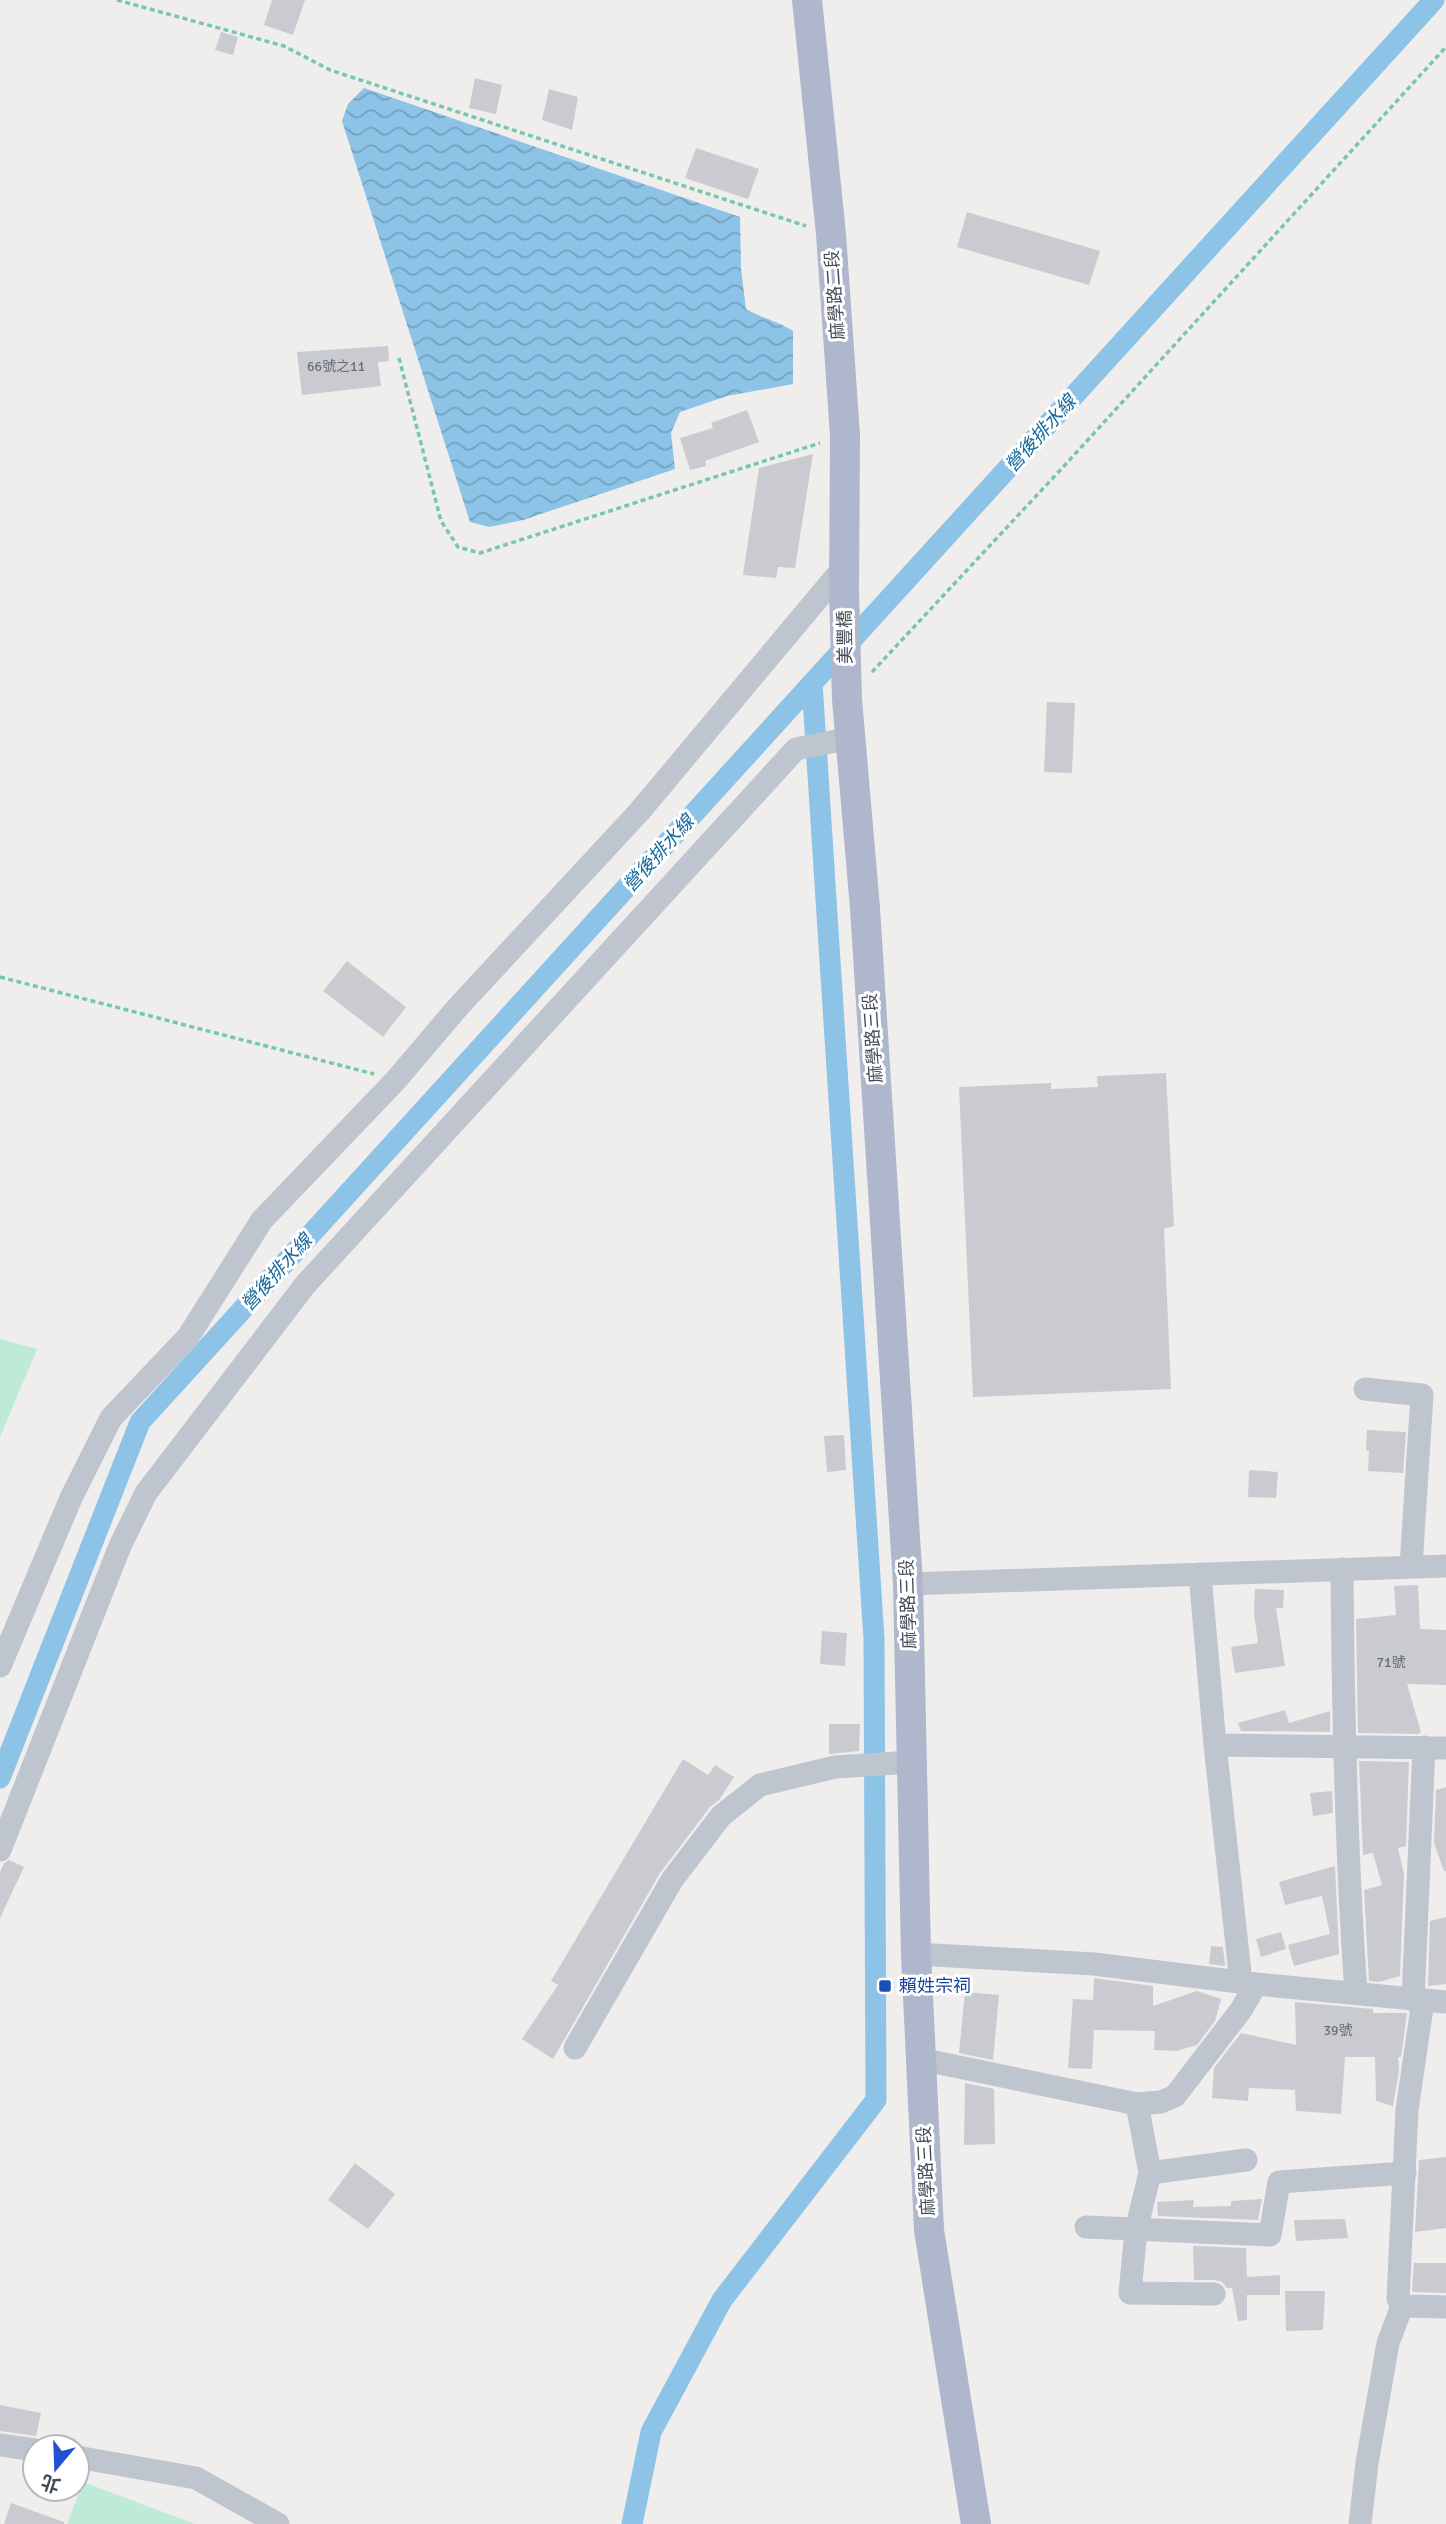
<svg xmlns="http://www.w3.org/2000/svg" width="1446" height="2524" font-family="Signika,'Noto Sans TC',sans-serif">
	<defs>
		<pattern id="water-waves" width="16" height="10" patternUnits="userSpaceOnUse" patternTransform="scale(1.75)"><rect width="16" height="10" fill="#8dc3e6"/><path d="M0 5q4-4 8 0t8 0" fill="none" stroke="#75a1bd"/></pattern>
	</defs>
	<rect width="100%" height="100%" fill="#f0eded"/>
	<path fill="#bdebd7" d="M 0,1339 L 37,1349 L 0,1437 Z
		M 83,2482 L 195,2524 L 67,2524 Z"/>
	<path fill="url(#water-waves)" d="M 364,88 L 740,217 L 741,269 L 746,309 C 761,318 778,321 793,331 L 793,384 L 727,396 L 680,412 L 671,433 L 675,469 L 523,520 L 489,527 L 470,522 L 342,121 L 348,104 Z"/>
	<g fill="none" stroke-linecap="round" stroke-linejoin="round">
		<path stroke="#8dc3e6" stroke-width="21" d="M 0,1778 L 140,1422 L 1434,0
			M 632,2524 L 651,2432 L 722,2300 L 876,2100 L 874,1639 L 812,683"/>
	</g>
	<path fill="#cacbd1" d="M 272,0 L 305,0 L 293,35 L 264,25 Z
		M 221,32 L 238,37 L 233,55 L 215,50 Z
		M 475,78 L 502,85 L 496,114 L 469,108 Z
		M 549,89 L 578,97 L 572,130 L 542,120 Z
		M 696,148 L 759,169 L 748,199 L 685,178 Z
		M 967,212 L 1100,251 L 1089,285 L 957,247 Z
		M 388,346 L 389,361 L 378,362 L 381,386 L 302,395 L 297,352 Z
		M 747,410 L 759,442 L 705,461 L 706,466 L 690,470 L 680,438 L 713,428 L 711,423 Z
		M 813,454 L 795,568 L 778,567 L 776,578 L 743,575 L 759,468 Z
		M 1047,702 L 1075,703 L 1072,773 L 1044,772 Z
		M 347,961 L 406,1007 L 383,1037 L 323,991 Z
		M 1166,1073 L 1174,1226 L 1164,1229 L 1171,1389 L 973,1397 L 959,1087 L 1051,1083 L 1051,1089 L 1098,1087 L 1097,1076 Z
		M 1367,1430 L 1406,1432 L 1403,1473 L 1368,1471 L 1369,1450 L 1366,1451 Z
		M 844,1435 L 846,1470 L 827,1472 L 824,1436 Z
		M 1249,1470 L 1278,1472 L 1276,1498 L 1248,1497 Z
		M 1418,1585 L 1420,1629 L 1446,1630 L 1446,1685 L 1407,1684 L 1421,1732 L 1418,1734 L 1358,1733 L 1356,1619 L 1396,1615 L 1394,1586 Z
		M 1255,1589 L 1284,1590 L 1283,1608 L 1276,1608 L 1285,1666 L 1235,1673 L 1231,1647 L 1258,1643 L 1254,1613 Z
		M 822,1631 L 847,1633 L 845,1666 L 820,1664 Z
		M 1285,1710 L 1289,1723 L 1330,1711 L 1330,1732 L 1241,1731 L 1238,1723 Z
		M 829,1724 L 860,1724 L 859,1751 L 829,1754 Z
		M 683,1759 L 708,1775 L 715,1765 L 734,1777 L 719,1800 L 710,1807 L 660,1873 L 553,2059 L 522,2039 L 558,1985 L 551,1981 Z
		M 1359,1761 L 1409,1762 L 1406,1846 L 1398,1848 L 1404,1874 L 1400,1976 L 1379,1982 L 1369,1981 L 1364,1890 L 1382,1885 L 1373,1853 L 1363,1855 Z
		M 1446,1787 L 1446,1871 L 1444,1871 L 1434,1843 L 1436,1790 Z
		M 1332,1791 L 1333,1813 L 1313,1816 L 1310,1793 Z
		M 9,1860 L 24,1867 L 0,1918 L 0,1872 L 4,1863 Z
		M 1335,1866 L 1339,1954 L 1294,1966 L 1288,1945 L 1330,1934 L 1322,1896 L 1285,1905 L 1279,1882 Z
		M 1446,1917 L 1446,1984 L 1428,1986 L 1430,1921 Z
		M 1281,1932 L 1286,1949 L 1261,1957 L 1256,1939 Z
		M 1211,1946 L 1223,1947 L 1225,1966 L 1209,1964 Z
		M 1094,1978 L 1153,1986 L 1153,2006 L 1197,1991 L 1221,1999 L 1215,2021 L 1197,2045 L 1176,2051 L 1154,2050 L 1155,2031 L 1094,2030 L 1092,2069 L 1068,2068 L 1073,1999 L 1093,2000 Z
		M 965,1992 L 999,1995 L 993,2060 L 959,2053 Z
		M 1295,2002 L 1373,2009 L 1373,2013 L 1407,2013 L 1401,2057 L 1398,2057 L 1399,2071 L 1393,2106 L 1376,2101 L 1375,2057 L 1345,2057 L 1341,2114 L 1296,2111 L 1295,2090 L 1249,2088 L 1248,2101 L 1212,2098 L 1214,2068 L 1241,2033 L 1296,2045 Z
		M 965,2083 L 994,2089 L 995,2144 L 964,2145 Z
		M 1446,2157 L 1446,2228 L 1415,2232 L 1419,2160 Z
		M 355,2163 L 395,2194 L 368,2229 L 328,2200 Z
		M 1262,2199 L 1258,2220 L 1158,2216 L 1157,2202 L 1194,2200 L 1193,2207 L 1231,2206 L 1231,2201 Z
		M 1345,2219 L 1348,2238 L 1296,2241 L 1294,2220 Z
		M 1193,2246 L 1246,2248 L 1247,2277 L 1280,2275 L 1280,2295 L 1247,2295 L 1247,2320 L 1238,2321 L 1232,2288 L 1227,2288 L 1222,2282 L 1215,2280 L 1194,2280 Z
		M 1414,2263 L 1446,2263 L 1446,2293 L 1412,2292 Z
		M 1285,2291 L 1325,2291 L 1323,2330 L 1286,2331 Z
		M 0,2405 L 41,2413 L 36,2436 L 0,2431 Z
		M 11,2503 L 64,2522 L 64,2524 L 4,2524 Z"/>
	<g fill="none" stroke-linecap="round" stroke-linejoin="round">
		<path stroke="#77c7ae" stroke-width="3.5" stroke-dasharray="5 3.5" stroke-linecap="butt" d="M 117,0 L 284,46 L 330,70 L 806,226
			M 399,358 L 441,521 L 458,547 L 480,553 L 820,443
			M 872,672 L 1065,465 L 1446,47
			M 0,977 L 374,1074"/>
		<path stroke="#bec5ce" stroke-width="23" d="M 1365,1389 L 1422,1395 L 1411,1566
			M 1342,1569 C 1343,1711 1346,1852 1356,1993
			M 1200,1574 L 1215,1745 L 1241,1982
			M 908,1584 L 1446,1566
			M 0,1666 L 71,1498 L 111,1418 L 188,1337 L 262,1220 L 396,1080 L 458,1007 L 639,812 L 844,567
			M 1215,1745 L 1446,1748
			M 0,1850 L 120,1546 L 146,1493 L 305,1285 L 796,749 L 851,738
			M 916,1954 L 1094,1964 L 1256,1984 L 1446,2002
			M 1413,2000 L 1424,1747
			M 1423,2001 L 1407,2110 L 1398,2299 L 1402,2306 L 1446,2307
			M 575,2048 L 672,1880 L 721,1816 L 760,1785 L 835,1767 L 912,1762
			M 920,2059 L 1137,2104 L 1161,2102 L 1175,2096 L 1241,2010 L 1256,1984
			M 1137,2104 L 1150,2173 L 1136,2230 L 1130,2293 L 1214,2294
			M 1150,2173 L 1246,2160
			M 1086,2227 L 1270,2235 L 1279,2182 L 1405,2173
			M 0,2445 L 35,2450
			M 77,2457 L 196,2478 L 278,2524
			M 1360,2524 L 1367,2463 L 1388,2343 L 1402,2306"/>
		<path stroke="#aeb7cb" stroke-width="30" d="M 807,0 L 831,234 L 845,435 L 844,591 L 847,699 L 865,908 L 908,1584 L 916,1954 L 929,2230 L 976,2524"/>
	</g>
	<rect fill="#1a4fb4" stroke="#fff" stroke-width="2.5" x="878" y="1979" width="14" height="14" rx="3.5"/>
	<g text-anchor="middle" stroke-width="6" stroke-linejoin="round" paint-order="stroke">
		<g font-size="14" fill="#676c77">
			<text x="336" y="371">66號之11</text>
			<text x="1391" y="1667">71號</text>
			<text x="1338" y="2035">39號</text>
		</g>
		<g font-size="18" fill="#464d59" stroke="#fff">
			<text transform="translate(835 295) rotate(-94)" y="6">麻學路二段</text>
			<text transform="translate(845 637) rotate(-91)" y="6">美豐橋</text>
			<text transform="translate(873 1038) rotate(-94)" y="6">麻學路三段</text>
			<text transform="translate(908 1604) rotate(-92)" y="6">麻學路三段</text>
			<text transform="translate(926 2171) rotate(-93)" y="6">麻學路三段</text>
		</g>
		<g font-size="18" fill="#164399" stroke="#fff" text-anchor="start">
			<text x="899" y="1992">賴姓宗祠</text>
		</g>
		<g font-size="19" font-style="italic" fill="#14699e" stroke="#fff">
			<text transform="translate(1040 433) rotate(-48)" y="7">營後排水線</text>
			<text transform="translate(658 853) rotate(-48)" y="7">營後排水線</text>
			<text transform="translate(276 1272) rotate(-48)" y="7">營後排水線</text>
		</g>
	</g>
	<g transform="translate(56 2468) rotate(199)"><circle r="33" fill="#ffffff" stroke="#b5b8bd" stroke-width="2"/>
	<path d="M0-5L12 26L0 18L-12 26Z" fill="#2351d3"/>
	<text y="-10" font-size="19" font-weight="bold" text-anchor="middle" fill="#464d59">北</text>
	</g>
</svg>
